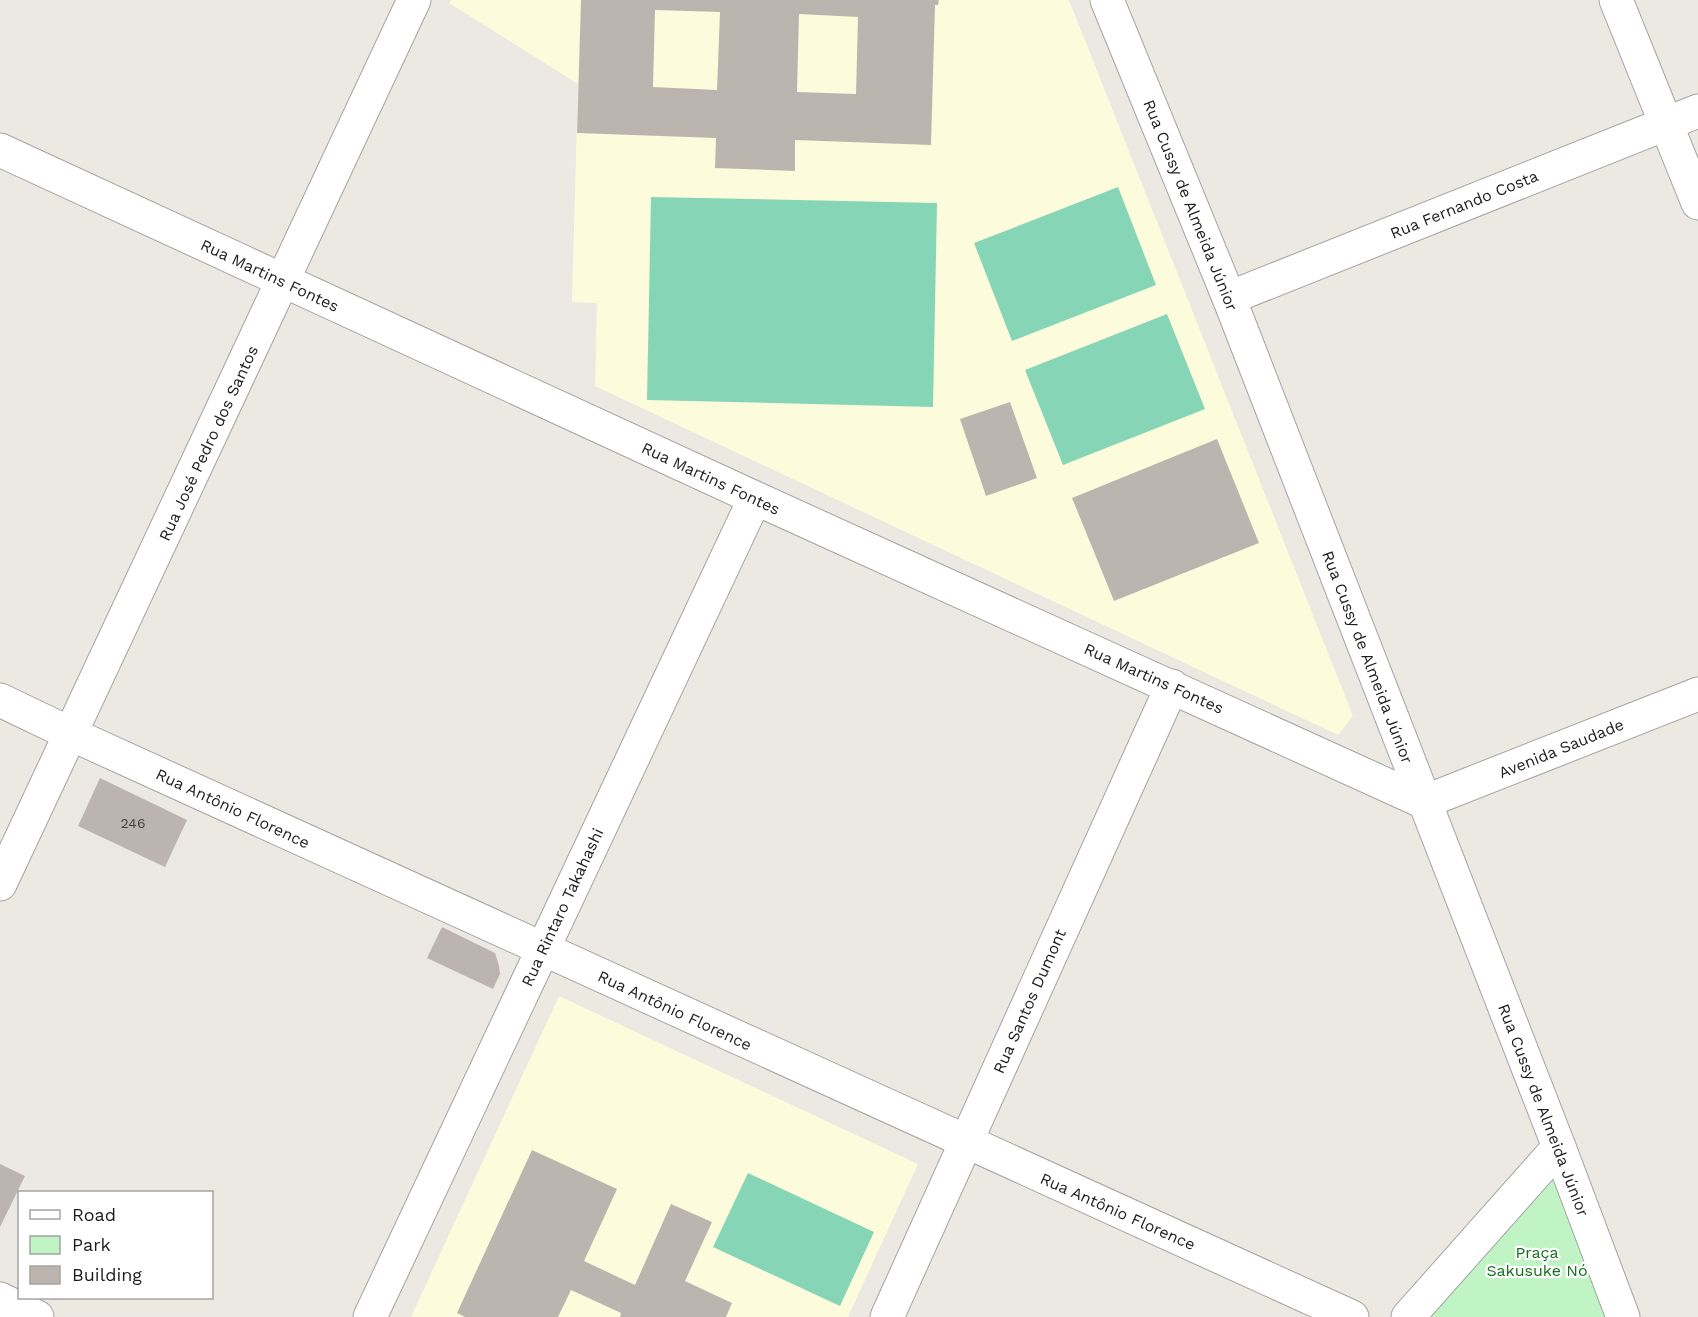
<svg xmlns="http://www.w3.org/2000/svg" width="1698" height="1317" font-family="'Work Sans',sans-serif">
	<rect width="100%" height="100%" fill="#ece9e2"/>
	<path fill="#fcfcdc" d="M 451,0 L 1069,0 L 1353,716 L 1338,735 L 595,386 L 597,303 L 572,302 L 578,84 L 449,3 Z
		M 559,996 L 918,1164 L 848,1317 L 411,1317 Z"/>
	<path fill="#c1f4c5" d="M 1558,1156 L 1619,1317 L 1412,1317 Z"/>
	<path fill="#86d5b7" d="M 1118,187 L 1156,285 L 1012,341 L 974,243 Z
		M 651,197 L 937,203 L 933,407 L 647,400 Z
		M 1167,314 L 1205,409 L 1063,465 L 1025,370 Z
		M 748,1173 L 874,1232 L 840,1306 L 713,1247 Z"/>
	<path fill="#bcb5af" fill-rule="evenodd" d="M 581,0 L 939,0 L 938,5 L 935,5 L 931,145 L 795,140 L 795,171 L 715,168 L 716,138 L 577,133 ZM 655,10 L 720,12 L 717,90 L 653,87 ZM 799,14 L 858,17 L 856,94 L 797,92 Z
		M 1010,402 L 1037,478 L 986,496 L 960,419 Z
		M 1217,439 L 1259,543 L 1114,601 L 1072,498 Z
		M 100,778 L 187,820 L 165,867 L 78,826 Z
		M 442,927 L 495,953 L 499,966 L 500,974 L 493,989 L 427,958 Z
		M 532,1150 L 617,1189 L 584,1261 L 635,1285 L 671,1204 L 712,1222 L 685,1281 L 732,1303 L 726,1317 L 620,1317 L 621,1313 L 571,1290 L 558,1317 L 465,1317 L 457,1313 Z
		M 0,1164 L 25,1176 L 0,1227 Z"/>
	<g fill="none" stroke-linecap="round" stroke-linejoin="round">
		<g stroke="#a3a3a3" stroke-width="35">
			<path id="minor" d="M 0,150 L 755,498 L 1424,802
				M 1229,298 L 1698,111
				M 0,700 L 71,734 L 1352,1317
				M 0,884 L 414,0
				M 0,1299 L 37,1317
				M 370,1317 L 755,498
				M 887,1317 L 1172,686
				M 1408,1317 L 1559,1147"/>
		</g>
		<g stroke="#a3a3a3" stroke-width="35">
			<path id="tertiary" d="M 1107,0 L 1229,298 L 1559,1147 L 1623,1317
				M 1616,0 L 1698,203
				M 1424,802 L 1698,694"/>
		</g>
		<use href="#minor" stroke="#fff" stroke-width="33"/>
		<use href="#tertiary" stroke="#fff" stroke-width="33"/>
	</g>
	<g text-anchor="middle" stroke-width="4.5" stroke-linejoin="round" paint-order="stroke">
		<g font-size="14" fill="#444241">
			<text x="133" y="828">246</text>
		</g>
		<g font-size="16" fill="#1c1c1c" stroke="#fff">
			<text transform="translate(1464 204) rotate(-22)" y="6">Rua Fernando Costa</text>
			<text transform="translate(1191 205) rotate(68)" y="6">Rua Cussy de Almeida Júnior</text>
			<text transform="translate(270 275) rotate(25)" y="6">Rua Martins Fontes</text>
			<text transform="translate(208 443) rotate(-65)" y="6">Rua José Pedro dos Santos</text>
			<text transform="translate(711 478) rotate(25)" y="6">Rua Martins Fontes</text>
			<text transform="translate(1368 657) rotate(69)" y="6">Rua Cussy de Almeida Júnior</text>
			<text transform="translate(1154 678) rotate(24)" y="6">Rua Martins Fontes</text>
			<text transform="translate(1561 748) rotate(-22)" y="6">Avenida Saudade</text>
			<text transform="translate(233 808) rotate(25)" y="6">Rua Antônio Florence</text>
			<text transform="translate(562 907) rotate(-65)" y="6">Rua Rintaro Takahashi</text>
			<text transform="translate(1029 1001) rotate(-66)" y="6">Rua Santos Dumont</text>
			<text transform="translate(675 1010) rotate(25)" y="6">Rua Antônio Florence</text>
			<text transform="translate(1544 1110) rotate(69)" y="6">Rua Cussy de Almeida Júnior</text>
			<text transform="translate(1118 1211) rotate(24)" y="6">Rua Antônio Florence</text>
		</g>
		<g font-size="16" fill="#146f1c" stroke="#fff">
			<text x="1537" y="1258">Praça<tspan x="1537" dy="18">Sakusuke Nó</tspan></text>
		</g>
	</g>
	<rect x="18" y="1191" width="195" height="108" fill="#ffffff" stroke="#a4a4a4" stroke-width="1.5"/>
	<rect x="30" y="1210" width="30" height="9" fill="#ffffff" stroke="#a4a4a4" stroke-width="1.5"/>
	<text x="72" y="1221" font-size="18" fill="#1c1c1c">Road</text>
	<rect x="30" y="1236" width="30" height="18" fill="#c1f4c5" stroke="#a4a4a4" stroke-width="1.5"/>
	<text x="72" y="1251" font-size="18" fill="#1c1c1c">Park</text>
	<rect x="30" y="1266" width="30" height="18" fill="#bcb5af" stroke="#a4a4a4" stroke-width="1.5"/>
	<text x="72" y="1281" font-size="18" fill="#1c1c1c">Building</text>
</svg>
